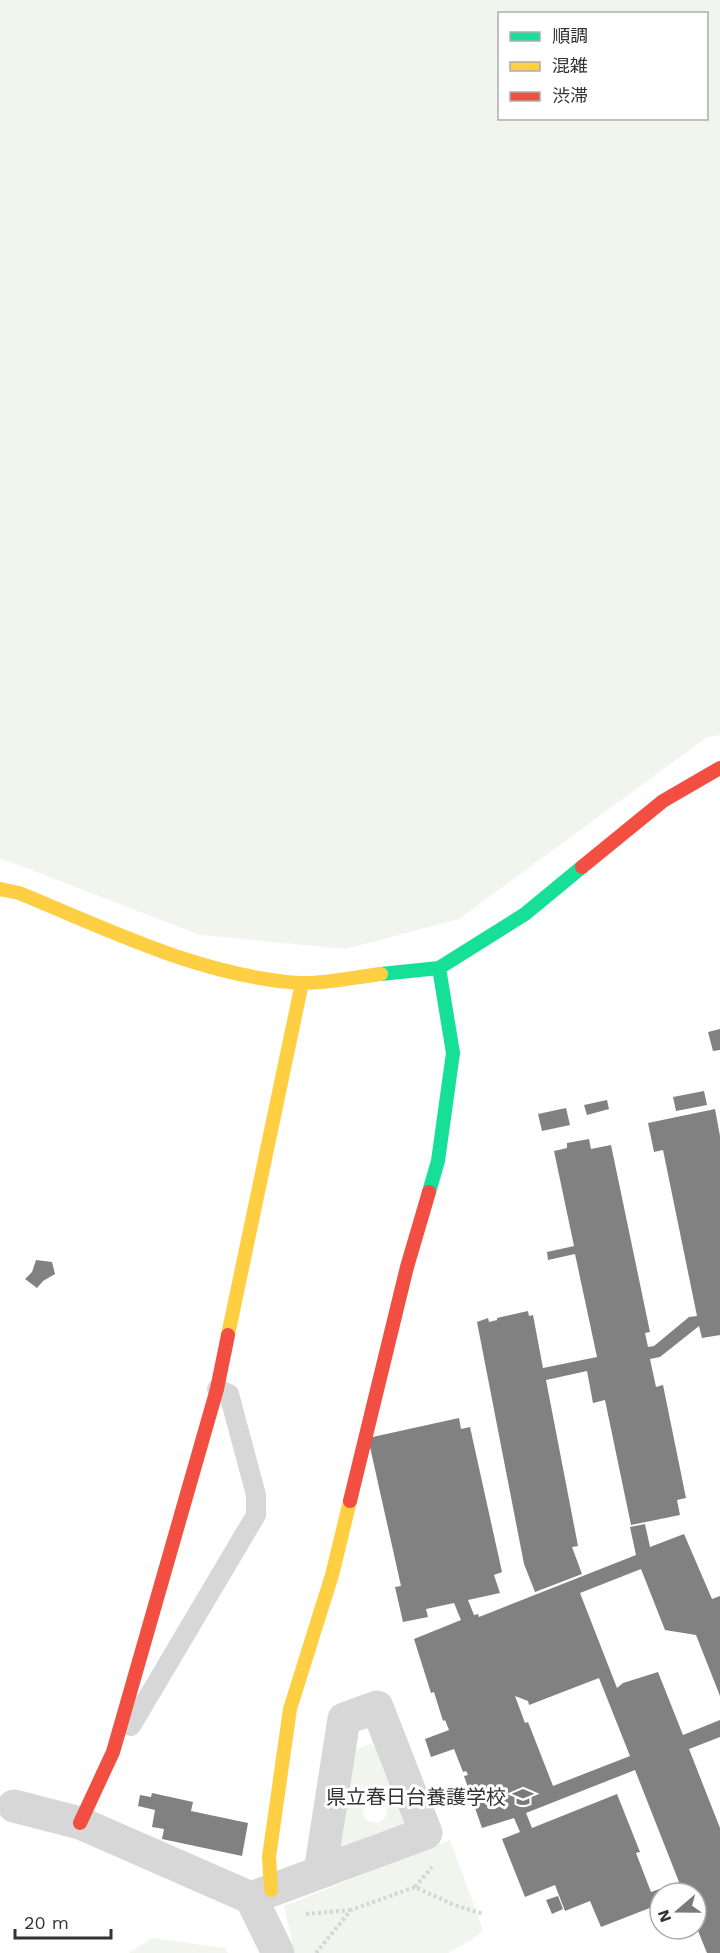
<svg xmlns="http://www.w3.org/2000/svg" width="720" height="1953" font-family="'Work Sans','Noto Sans JP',sans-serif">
	<rect width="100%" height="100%" fill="#fff"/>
	<path fill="#f1f5ed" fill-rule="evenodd" d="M 0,0 L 720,0 L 720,735 L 707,737 L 459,919 L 346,949 L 200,935 L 0,858 ZM 500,14 L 706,14 L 706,118 L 500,118 Z
		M 370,1744 L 376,1747 L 407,1819 L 404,1827 L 341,1849 L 336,1837 L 352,1751 ZM 375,1798 L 381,1800 L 387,1809 L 387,1816 L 378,1823 L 367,1821 L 363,1815 L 364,1804 Z
		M 450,1840 L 483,1930 L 473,1939 L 448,1953 L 295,1953 L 284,1906 Z
		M 152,1938 L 225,1948 L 228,1953 L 129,1953 Z"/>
	<path fill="#818181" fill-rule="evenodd" d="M 720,1029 L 720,1050 L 713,1051 L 708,1032 Z
		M 704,1091 L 707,1105 L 676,1111 L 673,1097 Z
		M 607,1100 L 609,1109 L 587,1115 L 584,1105 Z
		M 566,1108 L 570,1125 L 542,1131 L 538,1114 Z
		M 715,1109 L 720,1136 L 720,1335 L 702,1338 L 699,1326 L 660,1357 L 650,1359 L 656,1387 L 663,1385 L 686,1498 L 677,1500 L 680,1515 L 631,1525 L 605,1400 L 593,1403 L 587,1371 L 546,1380 L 578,1546 L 572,1547 L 582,1574 L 535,1592 L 524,1564 L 477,1322 L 488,1318 L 489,1322 L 497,1320 L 497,1318 L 528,1311 L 529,1316 L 533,1315 L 543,1368 L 597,1357 L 575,1254 L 548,1260 L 547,1252 L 574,1246 L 554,1151 L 567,1148 L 567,1143 L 589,1139 L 591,1149 L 611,1145 L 650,1332 L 645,1333 L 648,1347 L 654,1346 L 689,1317 L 697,1316 L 663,1150 L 654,1152 L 648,1123 Z
		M 36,1260 L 52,1262 L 55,1274 L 43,1281 L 37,1288 L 25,1279 L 32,1272 Z
		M 459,1418 L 461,1429 L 470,1427 L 502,1572 L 494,1575 L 500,1593 L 468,1600 L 474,1615 L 478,1614 L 479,1617 L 636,1555 L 630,1527 L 645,1524 L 650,1547 L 684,1534 L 712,1599 L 720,1596 L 720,1696 L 696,1635 L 665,1630 L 641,1569 L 580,1593 L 617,1688 L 623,1683 L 658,1672 L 683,1735 L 720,1720 L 720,1737 L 689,1749 L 720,1828 L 720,1953 L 707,1953 L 696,1926 L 696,1893 L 660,1893 L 660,1904 L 601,1927 L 590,1901 L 565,1911 L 555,1885 L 525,1897 L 502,1839 L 520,1832 L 514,1818 L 482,1828 L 464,1776 L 468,1775 L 466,1771 L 463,1772 L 454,1749 L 431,1757 L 425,1739 L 449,1730 L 445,1720 L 443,1721 L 434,1692 L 431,1693 L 414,1639 L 461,1620 L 454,1603 L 426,1609 L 428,1617 L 403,1622 L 395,1587 L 401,1586 L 368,1438 ZM 599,1678 L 630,1756 L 553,1786 L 528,1722 L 525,1723 L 515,1696 L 528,1701 L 529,1705 ZM 635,1770 L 679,1882 L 651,1892 L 636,1853 L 640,1852 L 617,1794 L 532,1828 L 526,1813 Z
		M 152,1793 L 193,1802 L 191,1811 L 248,1823 L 242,1856 L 162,1839 L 164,1829 L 152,1827 L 155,1810 L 138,1806 L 140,1795 L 151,1797 Z
		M 558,1896 L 563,1909 L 552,1914 L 546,1900 Z"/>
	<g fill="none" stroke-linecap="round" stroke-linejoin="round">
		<path stroke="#d6d6d6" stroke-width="4" stroke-dasharray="3 3" stroke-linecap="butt" d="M 415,1887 L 432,1867
			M 306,1914 L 350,1910
			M 316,1953 L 351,1910 L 415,1887 L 454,1905 L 484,1914"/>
		<path stroke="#d7d7d7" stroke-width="20" d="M 131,1726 L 256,1515 L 256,1495 L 229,1394 L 217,1389"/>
		<path stroke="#d7d7d7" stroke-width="33" d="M 14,1806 L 80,1823 L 251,1898 L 278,1953
			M 251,1898 L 426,1833 L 377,1707 L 344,1719 L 320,1872"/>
		<path stroke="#16e098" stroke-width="14" d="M 381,974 L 439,968 L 525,914 L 582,867
			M 429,1192 L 438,1161 L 453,1053 L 439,968"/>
		<path stroke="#ffcf43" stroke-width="14" d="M 0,889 L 19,893 C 110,930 200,976 300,983 C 326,984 355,977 381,974
			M 228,1335 L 302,983
			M 271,1890 L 269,1857 L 290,1709 L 332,1575 L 350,1501"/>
		<path stroke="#f24e42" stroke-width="14" d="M 582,867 L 663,801 L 720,768
			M 350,1501 L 407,1267 L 429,1192
			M 80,1823 L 113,1752 L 217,1389 L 228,1335"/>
	</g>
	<defs>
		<g id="school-bare" transform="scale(1.62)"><path d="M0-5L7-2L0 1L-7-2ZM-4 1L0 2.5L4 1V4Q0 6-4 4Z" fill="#7a7a7a" stroke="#fff" stroke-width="2.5" paint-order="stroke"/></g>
	</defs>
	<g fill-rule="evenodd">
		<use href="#school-bare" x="523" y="1797"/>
	</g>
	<g text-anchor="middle" stroke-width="6" stroke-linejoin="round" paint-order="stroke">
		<g font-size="20" fill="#333" stroke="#fff" text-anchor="end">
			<text x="506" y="1804">県立春日台養護学校</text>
		</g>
	</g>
	<rect x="498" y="12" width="210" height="108" fill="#ffffff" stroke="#adadad" stroke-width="1.5"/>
	<rect x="510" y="32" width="30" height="9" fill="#16e098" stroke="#adadad" stroke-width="1.5"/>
	<text x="552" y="42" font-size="18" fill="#333333">順調</text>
	<rect x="510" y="62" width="30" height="9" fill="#ffcf43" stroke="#adadad" stroke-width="1.5"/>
	<text x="552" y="72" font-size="18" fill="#333333">混雑</text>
	<rect x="510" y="92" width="30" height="9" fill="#f24e42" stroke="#adadad" stroke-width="1.5"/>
	<text x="552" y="102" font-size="18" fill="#333333">渋滞</text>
	<g transform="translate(678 1911) rotate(250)"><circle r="28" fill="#ffffff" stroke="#adadad" stroke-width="1.5"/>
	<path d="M0-4.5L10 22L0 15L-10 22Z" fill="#7a7a7a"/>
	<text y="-9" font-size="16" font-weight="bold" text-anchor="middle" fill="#333333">N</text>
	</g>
	<path d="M15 1929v9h96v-9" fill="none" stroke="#333333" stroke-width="3"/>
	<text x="24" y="1929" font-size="18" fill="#333333" stroke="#ffffff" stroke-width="4.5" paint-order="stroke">20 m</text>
</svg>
